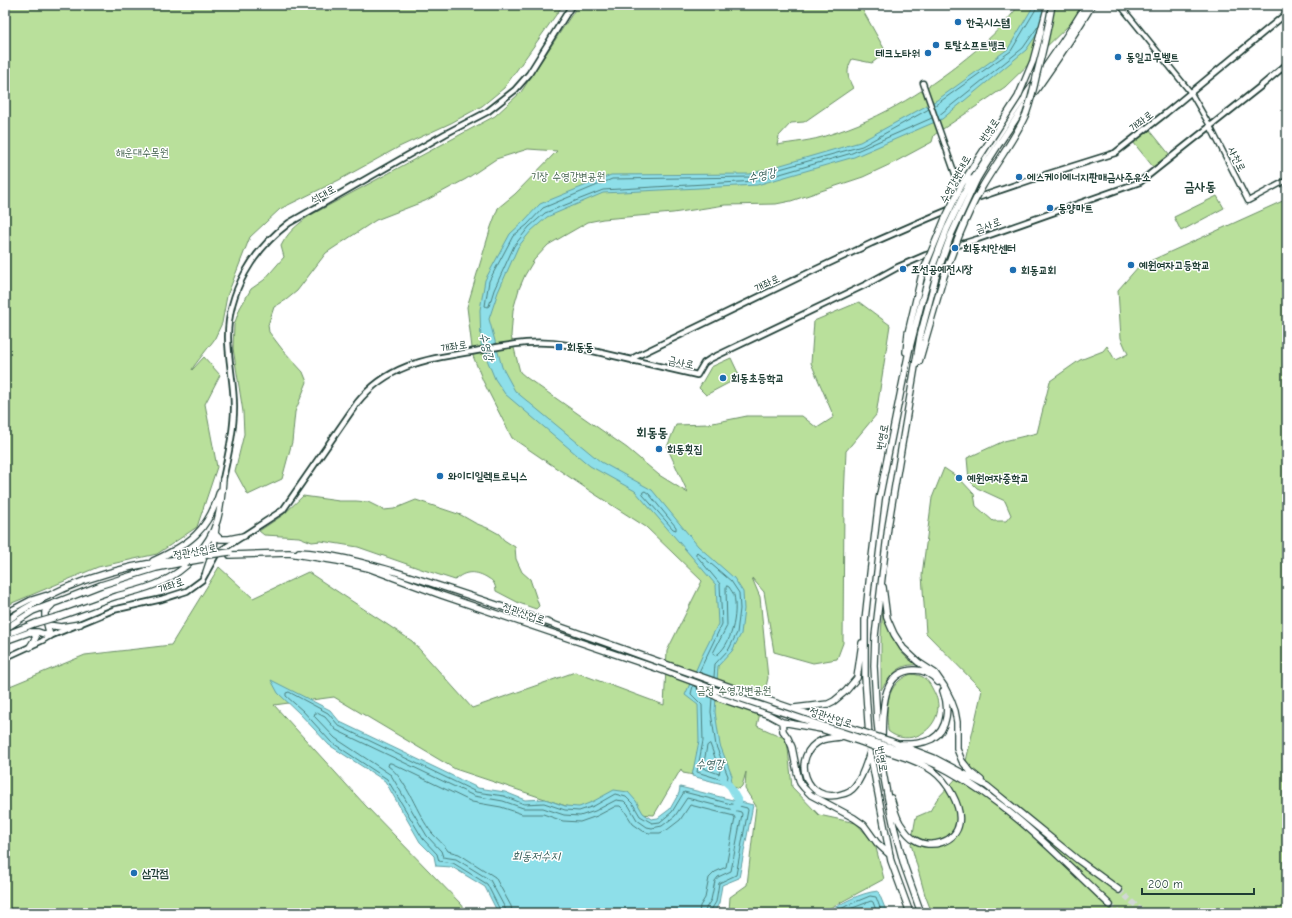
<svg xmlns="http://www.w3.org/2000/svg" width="1292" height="918" font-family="'Comic Neue','Poor Story',sans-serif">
	<rect width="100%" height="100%" fill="#fff"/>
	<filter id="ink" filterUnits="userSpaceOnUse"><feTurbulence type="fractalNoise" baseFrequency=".025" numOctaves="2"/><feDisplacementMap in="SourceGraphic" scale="8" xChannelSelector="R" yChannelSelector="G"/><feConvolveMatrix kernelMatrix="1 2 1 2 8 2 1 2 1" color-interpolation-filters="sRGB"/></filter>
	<g filter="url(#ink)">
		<path fill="#b9e09b" stroke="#6c8e68" d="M 5,5 L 563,5 L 504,88 L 482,106 L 451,123 L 399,147 L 339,180 L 280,209 L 250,237 L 227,296 L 222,323 L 214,340 L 194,366 L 192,370 L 204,357 L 220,375 L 205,404 L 217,467 L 197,527 L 157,554 L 98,567 L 5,606 Z
			M 578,5 L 865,5 L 862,9 L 886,52 L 872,63 L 852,59 C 846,70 847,77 853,88 L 804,122 L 791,123 L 779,136 L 777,145 C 794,142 812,141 828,135 C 882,119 932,87 975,51 C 991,37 1007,22 1019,5 L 1082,5 L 1071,23 L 1005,87 L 934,135 L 932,142 L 893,163 L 863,177 L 791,201 L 776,204 L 725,205 L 673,213 L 603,219 L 588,222 L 548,245 L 534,260 L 525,275 L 519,289 L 513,310 L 511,336 L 520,372 L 527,378 L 627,448 L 659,475 L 688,493 L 667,447 L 676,425 L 708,424 L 747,416 L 802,416 L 817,428 L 834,417 L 811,363 L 814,321 L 859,302 L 890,325 L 876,415 L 846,451 L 844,500 L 843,643 L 837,659 L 813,663 L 774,652 L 764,592 L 752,578 L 760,597 L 768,678 L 757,726 L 787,739 L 792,787 L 819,815 L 856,823 L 875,844 L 884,879 L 821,913 L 728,913 L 729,911 L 730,897 L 747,885 L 756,806 L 745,789 L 746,772 L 742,786 L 739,789 L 710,778 L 683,773 L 681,769 L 654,815 L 578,810 L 455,769 L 334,697 L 274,705 L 365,805 L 461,904 L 468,913 L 5,913 L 5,688 L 85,655 L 171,645 L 219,567 L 253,598 L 308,572 L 412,641 L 472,708 L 575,672 L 664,705 L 667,651 L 702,581 L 646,527 L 593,493 L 512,438 L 483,381 L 473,356 L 467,307 L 491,227 L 498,208 L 515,194 L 557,151 L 528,149 L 496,159 L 466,179 L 425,201 L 376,220 L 326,253 L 297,291 L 286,300 L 274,307 L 268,325 L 269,332 L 282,349 L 303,372 L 307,382 L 295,412 L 292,442 L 282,479 L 248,495 L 235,471 L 244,434 L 243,412 L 233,348 L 234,325 L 240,308 L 251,289 L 264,280 L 284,257 L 281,246 C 288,232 296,226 309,216 L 495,116 L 521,92 Z
			M 1149,129 L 1170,155 L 1154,168 L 1133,142 Z
			M 1217,196 L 1224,208 L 1181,231 L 1174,217 Z
			M 1287,199 L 1287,913 L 932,913 L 925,895 L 911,844 L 916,817 L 930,811 L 937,799 L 964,770 L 982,690 L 926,633 L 922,575 L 932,498 L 944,468 L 959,478 L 974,494 L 976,506 L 993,521 L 1006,521 L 1011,515 L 1005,501 L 977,488 L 969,480 L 967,458 L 1004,441 L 1037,433 L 1050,381 L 1080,360 L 1103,351 L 1107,346 L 1115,360 L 1128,354 L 1121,338 L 1118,290 L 1139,266 Z
			M 731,358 L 740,377 L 706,395 L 699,388 L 711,367 Z
			M 303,496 L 339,501 L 356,501 L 368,502 L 384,510 L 394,509 L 416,500 L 461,515 L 475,523 L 490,529 L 499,534 L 504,540 L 515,547 L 516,559 L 522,572 L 530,579 L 539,606 L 536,609 L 519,603 L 496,591 C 496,589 495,584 493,582 C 492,580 489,579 488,578 C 477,571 465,570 455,580 L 424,570 L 358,547 L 321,541 L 312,542 L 299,537 L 264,535 L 259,531 L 283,515 Z
			M 883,605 C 888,621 894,648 908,659 C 912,662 917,664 921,667 C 919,666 915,664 912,665 C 898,665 888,679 881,690 L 881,636 Z
			M 911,674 C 922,675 927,678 932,688 C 935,694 938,699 938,706 C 938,731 908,748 888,731 C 886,707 885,684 911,674 Z"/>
		<path fill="#8edfe9" stroke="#629ea1" d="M 1034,5 L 1057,5 L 1026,50 L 942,119 L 854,157 L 757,185 L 603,193 L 547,217 L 531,231 L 518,247 L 498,292 L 489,319 L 502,367 L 515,391 L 601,462 L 652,490 L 698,546 L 734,578 L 743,592 L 744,609 L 741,634 L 732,651 L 718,666 L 715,712 L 720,745 L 732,776 L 730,786 L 692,776 L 699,741 L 698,705 L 685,695 L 703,654 L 718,624 L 716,585 L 635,491 L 590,466 L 505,394 L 495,379 L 481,345 L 480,310 L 485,280 L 510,234 L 524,221 L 540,204 L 611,175 L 750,174 L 860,142 L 937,100 L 1008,49 Z
			M 271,680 L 330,710 L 340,722 L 478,788 L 505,792 L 525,800 L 545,799 L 565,806 L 579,807 L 592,802 L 614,790 L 628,792 L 636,801 L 643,813 L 651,819 L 658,818 L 670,809 L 679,793 L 680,787 L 753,805 L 739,878 L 722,885 L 719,903 L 714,913 L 498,913 L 485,887 L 452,867 L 436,866 L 434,856 L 420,842 L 385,781 L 329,745 L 300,714 L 278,693 Z
			M 878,891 L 887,913 L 826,913 C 842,903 859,893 878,891 Z"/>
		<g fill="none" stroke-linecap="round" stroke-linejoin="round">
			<path stroke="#4b7e7c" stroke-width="1" d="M 934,106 L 1011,51 L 1036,9 L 1037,5
				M 929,109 L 862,146 L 751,177 L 612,179 L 543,208 L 527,225 L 513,236 L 489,281 L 485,306 L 487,307 L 489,306 L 494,290 L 514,246 L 529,227 L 545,213 L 603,190 L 756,181 L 852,153 L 932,118
				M 938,116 L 1023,48 L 1039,25
				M 643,492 L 645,491 L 649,494 L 676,527 L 676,530 L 673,529 L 643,495 Z
				M 727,586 L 729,587 C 731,590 733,593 734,595 C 738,614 732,646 715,656 L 713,653 L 727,626 L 726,588 Z
				M 699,672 L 722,624 L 720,584 L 696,555 L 696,553 L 697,552 L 731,581 L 739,593 L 740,609 L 737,633 L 729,649 L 715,664 L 714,677
				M 693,686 L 691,694 L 702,705 L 703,741 L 697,772 L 726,781 L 727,780 L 728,776 L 716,746 L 711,712 L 712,698
				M 710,744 L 720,771 L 719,774 L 703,768 L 707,746 Z
				M 501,913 L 500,910 L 487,884 L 453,863 L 439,861 L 437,854 L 423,839 L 387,779 L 331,742 L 303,711 L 286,696 L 286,693 L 289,692 L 328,713 L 339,726 L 476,792 L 504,796 L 524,804 L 544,803 L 565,810 L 579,811 L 594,806 L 615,794 L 626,797 L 633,804 L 640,816 L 652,823 L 660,822 L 672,812 L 684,792 L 747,808 L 748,810 L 736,875 L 719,883 L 716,902 L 711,910 L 710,913
				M 506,913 L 505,908 L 490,880 L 456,859 L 443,857 L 441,851 L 427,836 L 391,775 L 335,738 L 314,716 L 315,713 L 317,713 L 325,717 L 336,730 L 474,796 L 503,801 L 523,808 L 543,808 L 564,815 L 580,816 L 595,811 L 616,800 L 624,801 L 629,806 L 637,820 L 647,827 L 652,828 L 662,826 L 675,816 L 687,798 L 741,812 L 742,814 L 731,871 L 718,877 L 715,881 L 711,900 L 706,908 L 705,913
				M 512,913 L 511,906 L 495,877 L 459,854 L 448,851 C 444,844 437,839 432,833 C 417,815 407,779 388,766 L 389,763 L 391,763 L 472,802 L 501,807 L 522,814 L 543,814 L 563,821 L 580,822 L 597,816 L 616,806 L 620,806 L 624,810 L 633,824 L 643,831 L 649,833 L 660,833 L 667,830 L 680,820 L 690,805 L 734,816 L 735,818 L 726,867 L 715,872 L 709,878 L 705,898 L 700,906 L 699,913
				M 834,913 L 848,905 L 870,896 L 876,897 L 882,913
				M 843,913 L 850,909 L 871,901 L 873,902 L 877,913"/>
			<path stroke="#8edfe9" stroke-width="7" d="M 723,780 L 730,786 L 739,802 L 734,808"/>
			<path stroke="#d2d8d6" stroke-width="5.5" stroke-dasharray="5.5 3" stroke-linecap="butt" d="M 1119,890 L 1144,913
				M 1110,905 L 1119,913"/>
			<g stroke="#1f3d34" stroke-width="7">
				<path id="tertiary" d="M 1120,5 L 1191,93 L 1210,126 L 1248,201 L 1287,180
					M 923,83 L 961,191 L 978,197
					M 5,613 L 30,600 L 46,595
					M 5,658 L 42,641 L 50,636"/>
			</g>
			<g stroke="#1f3d34" stroke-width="8">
				<path id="secondary" d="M 633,361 L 635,357 L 806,274 L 872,243 L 927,219 L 977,198 L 1048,174 L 1115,153 L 1166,113 L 1287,13
					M 223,479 C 228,455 234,431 234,407 C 234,383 228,360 228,337 C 228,291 253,250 289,223 L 445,134 L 487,112 L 515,90 L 529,74 L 572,5
					M 50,636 L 113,610 L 162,599 L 187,591 L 202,580 L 217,553 L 283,510 L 357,403 C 389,363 429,359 476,351 C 509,345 533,339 567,345 L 697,375 L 704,363 L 710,359 L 867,284 L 898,267 L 926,255 L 978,239 L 1140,182 L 1261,86 L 1287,64"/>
			</g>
			<g stroke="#1f3d34" stroke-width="8">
				<path id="trunk" d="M 1041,31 L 1048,5
					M 971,179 C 1005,118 1051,65 1086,5
					M 976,181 C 1011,120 1057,66 1092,5
					M 906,352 L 908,333 L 922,274
					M 919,362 L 943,279
					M 216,527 L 215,534 L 220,539 L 229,539 L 244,536
					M 299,552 C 333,554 360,562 393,571 C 431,583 468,595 506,608 C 624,648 741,693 860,731
					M 230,555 L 289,553 L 338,561 L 368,568 L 441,595 L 656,668 L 724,693 L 860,738
					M 153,561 C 190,544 208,531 220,491
					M 206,572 L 214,548 L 215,534
					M 883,587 L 887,618 L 894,634 L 903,648 L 918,662 L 935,673 L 944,686 L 951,700 L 955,711 L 957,722 L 957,749 L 962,761 L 971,772 L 981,780
					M 60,616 C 79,610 98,602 117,596 C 132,592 147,589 161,582 C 185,571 209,547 217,521 C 221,508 222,493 223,479
					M 5,622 C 57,584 122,565 186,558
					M 48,625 L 61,627 L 80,624
					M 5,629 L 33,611 L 60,601 L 101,585 L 156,568 L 186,562
					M 5,635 L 36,623
					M 50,636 L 45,616 L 45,612 L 52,605
					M 5,641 L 30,632 L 38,632 L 50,636
					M 30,647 L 36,637 L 34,634 L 30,632
					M 701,688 L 719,698 L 769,715 L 782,722 L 821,729 L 861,742
					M 794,708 L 828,704 L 834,701 L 846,691 L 857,678 L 862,643
					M 782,722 L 783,731 L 788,738 L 792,747 L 797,772 L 800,783 L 804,788 L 811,795 L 854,818 L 864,825 L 877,843 L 890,855
					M 840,737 C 834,738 827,738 822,740 C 788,755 807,806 842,794 C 847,793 852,790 855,786 C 863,777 866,763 870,752
					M 882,738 C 883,714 880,671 914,670 C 923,670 932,674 938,682
					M 890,741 L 934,758 L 987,786 L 1078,860 L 1119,890
					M 901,744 C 911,744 922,744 932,739 C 949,729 949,706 943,691
					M 890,747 C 910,754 931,761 949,771 C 1011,805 1060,858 1110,905
					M 888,752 C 904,757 920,762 933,771 C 947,781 962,806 959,823 C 956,843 930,849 915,840 C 910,837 905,831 902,826 C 896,819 894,807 891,798
					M 910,913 L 891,861 L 870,752 L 865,677 L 865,620 L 870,574 L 879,499 L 909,351 L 921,304 L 930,273
					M 921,913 L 904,865 L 894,827 L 888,799 L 883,772 L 877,721 L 874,666 L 875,636 L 888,527 L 920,337 L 936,276"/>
			</g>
			<use href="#tertiary" stroke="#fff" stroke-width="4"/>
			<use href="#secondary" stroke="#fff" stroke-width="4.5"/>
			<use href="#trunk" stroke="#fff" stroke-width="5.5"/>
			<g stroke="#1f3d34" stroke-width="8" stroke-linecap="butt">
				<path id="trunk-bridge" d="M 930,273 L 947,229 L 971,179
					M 922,274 L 944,221 L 962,184 L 1018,97 L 1033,61 L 1041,31
					M 936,276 L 951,235 L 976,181
					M 943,279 C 954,248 965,218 981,189 C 995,164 1014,141 1026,114 C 1031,101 1034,87 1037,73 C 1043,50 1048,28 1052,5
					M 186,558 L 230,552
					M 186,562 L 203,559
					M 36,623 L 60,616
					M 860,731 L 890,741
					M 860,738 L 890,747
					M 861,742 L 888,752"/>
			</g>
			<use href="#trunk-bridge" stroke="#fff" stroke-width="5.5"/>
		</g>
	</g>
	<g fill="#1f6fb2" stroke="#fff" stroke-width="1.5">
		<circle cx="958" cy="22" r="4"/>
		<circle cx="936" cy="45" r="4"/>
		<circle cx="928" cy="53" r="4"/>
		<circle cx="1118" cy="57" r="4"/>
		<circle cx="1019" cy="177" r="4"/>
		<circle cx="1050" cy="208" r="4"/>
		<circle cx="955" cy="248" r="4"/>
		<circle cx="1131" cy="265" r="4"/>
		<circle cx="903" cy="269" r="4"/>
		<circle cx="1013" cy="270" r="4"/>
		<rect x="555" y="343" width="8" height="8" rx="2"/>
		<circle cx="723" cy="378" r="4"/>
		<circle cx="659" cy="449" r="4"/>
		<circle cx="440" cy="476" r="4"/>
		<circle cx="959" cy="478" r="4"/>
		<circle cx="134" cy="873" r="4"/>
	</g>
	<g text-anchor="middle" stroke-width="3" stroke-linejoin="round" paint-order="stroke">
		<g font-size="11" font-weight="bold" fill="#1f3d34" stroke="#fff" text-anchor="start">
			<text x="966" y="26">한국시스템</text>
			<text x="944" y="49">토탈소프트뱅크</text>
			<text x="920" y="57" text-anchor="end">테크노타워</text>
			<text x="1126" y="61">동일고무벨트</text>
			<text x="1027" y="181">에스케이에너지판매금사주유소</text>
			<text x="1058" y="212">동양마트</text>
			<text x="963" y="252">회동치안센터</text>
			<text x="1139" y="269">예원여자고등학교</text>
			<text x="911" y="273">조선공예전시장</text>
			<text x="1021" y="274">회동교회</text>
			<text x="567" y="351">회동동</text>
			<text x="731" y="382">회동초등학교</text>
			<text x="667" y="453">회동횟집</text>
			<text x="448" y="480">와이디일렉트로닉스</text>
			<text x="967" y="482">예원여자중학교</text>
			<text x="142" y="877">삼각점</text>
		</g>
		<g font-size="11" fill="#1f3d34" stroke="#fff">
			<text transform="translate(1141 121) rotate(-38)" y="4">개좌로</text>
			<text transform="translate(989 130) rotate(-55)" y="4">번영로</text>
			<text transform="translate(1237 159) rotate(63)" y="4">사천로</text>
			<text transform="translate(955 179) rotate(-61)" y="4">수영강변대로</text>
			<text transform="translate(323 194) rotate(-29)" y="4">석대로</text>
			<text transform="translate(988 225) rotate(-19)" y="4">금사로</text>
			<text transform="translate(767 283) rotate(-26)" y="4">개좌로</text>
			<text transform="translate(454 346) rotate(-10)" y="4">개좌로</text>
			<text transform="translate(681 362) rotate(12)" y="4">금사로</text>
			<text transform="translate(882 437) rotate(-79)" y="4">번영로</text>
			<text transform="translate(195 551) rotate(-10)" y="4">정관산업로</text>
			<text transform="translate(171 585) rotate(-20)" y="4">개좌로</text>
			<text transform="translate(524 613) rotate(19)" y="4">정관산업로</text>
			<text transform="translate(831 717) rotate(18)" y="4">정관산업로</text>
			<text transform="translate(882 759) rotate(81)" y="4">번영로</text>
		</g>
		<g font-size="11" fill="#3e5e49" stroke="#fff">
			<text x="142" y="156">해운대수목원</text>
			<text x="568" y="180">기장 수영강변공원</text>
			<text x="734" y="694">금정 수영강변공원</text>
		</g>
		<g font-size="12" font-style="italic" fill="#355d58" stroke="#fff">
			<text transform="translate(762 175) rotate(-13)" y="4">수영강</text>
			<text transform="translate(487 347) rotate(77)" y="4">수영강</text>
			<text x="710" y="768">수영강</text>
			<text x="536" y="860">회동저수지</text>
		</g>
		<g font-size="13" font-weight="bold" fill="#1f3d34" stroke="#fff">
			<text x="1200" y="191">금사동</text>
			<text x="652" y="437">회동동</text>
		</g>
	</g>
	<rect width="1292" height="918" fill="none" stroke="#fff" stroke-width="20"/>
	<rect x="10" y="10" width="1272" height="898" fill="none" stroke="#1f3d34" stroke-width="1.5" filter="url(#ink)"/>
	<path d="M1142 888v6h112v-6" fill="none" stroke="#1f3d34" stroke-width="2"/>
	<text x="1148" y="888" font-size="12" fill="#1f3d34" stroke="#ffffff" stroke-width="3" paint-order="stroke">200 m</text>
</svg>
